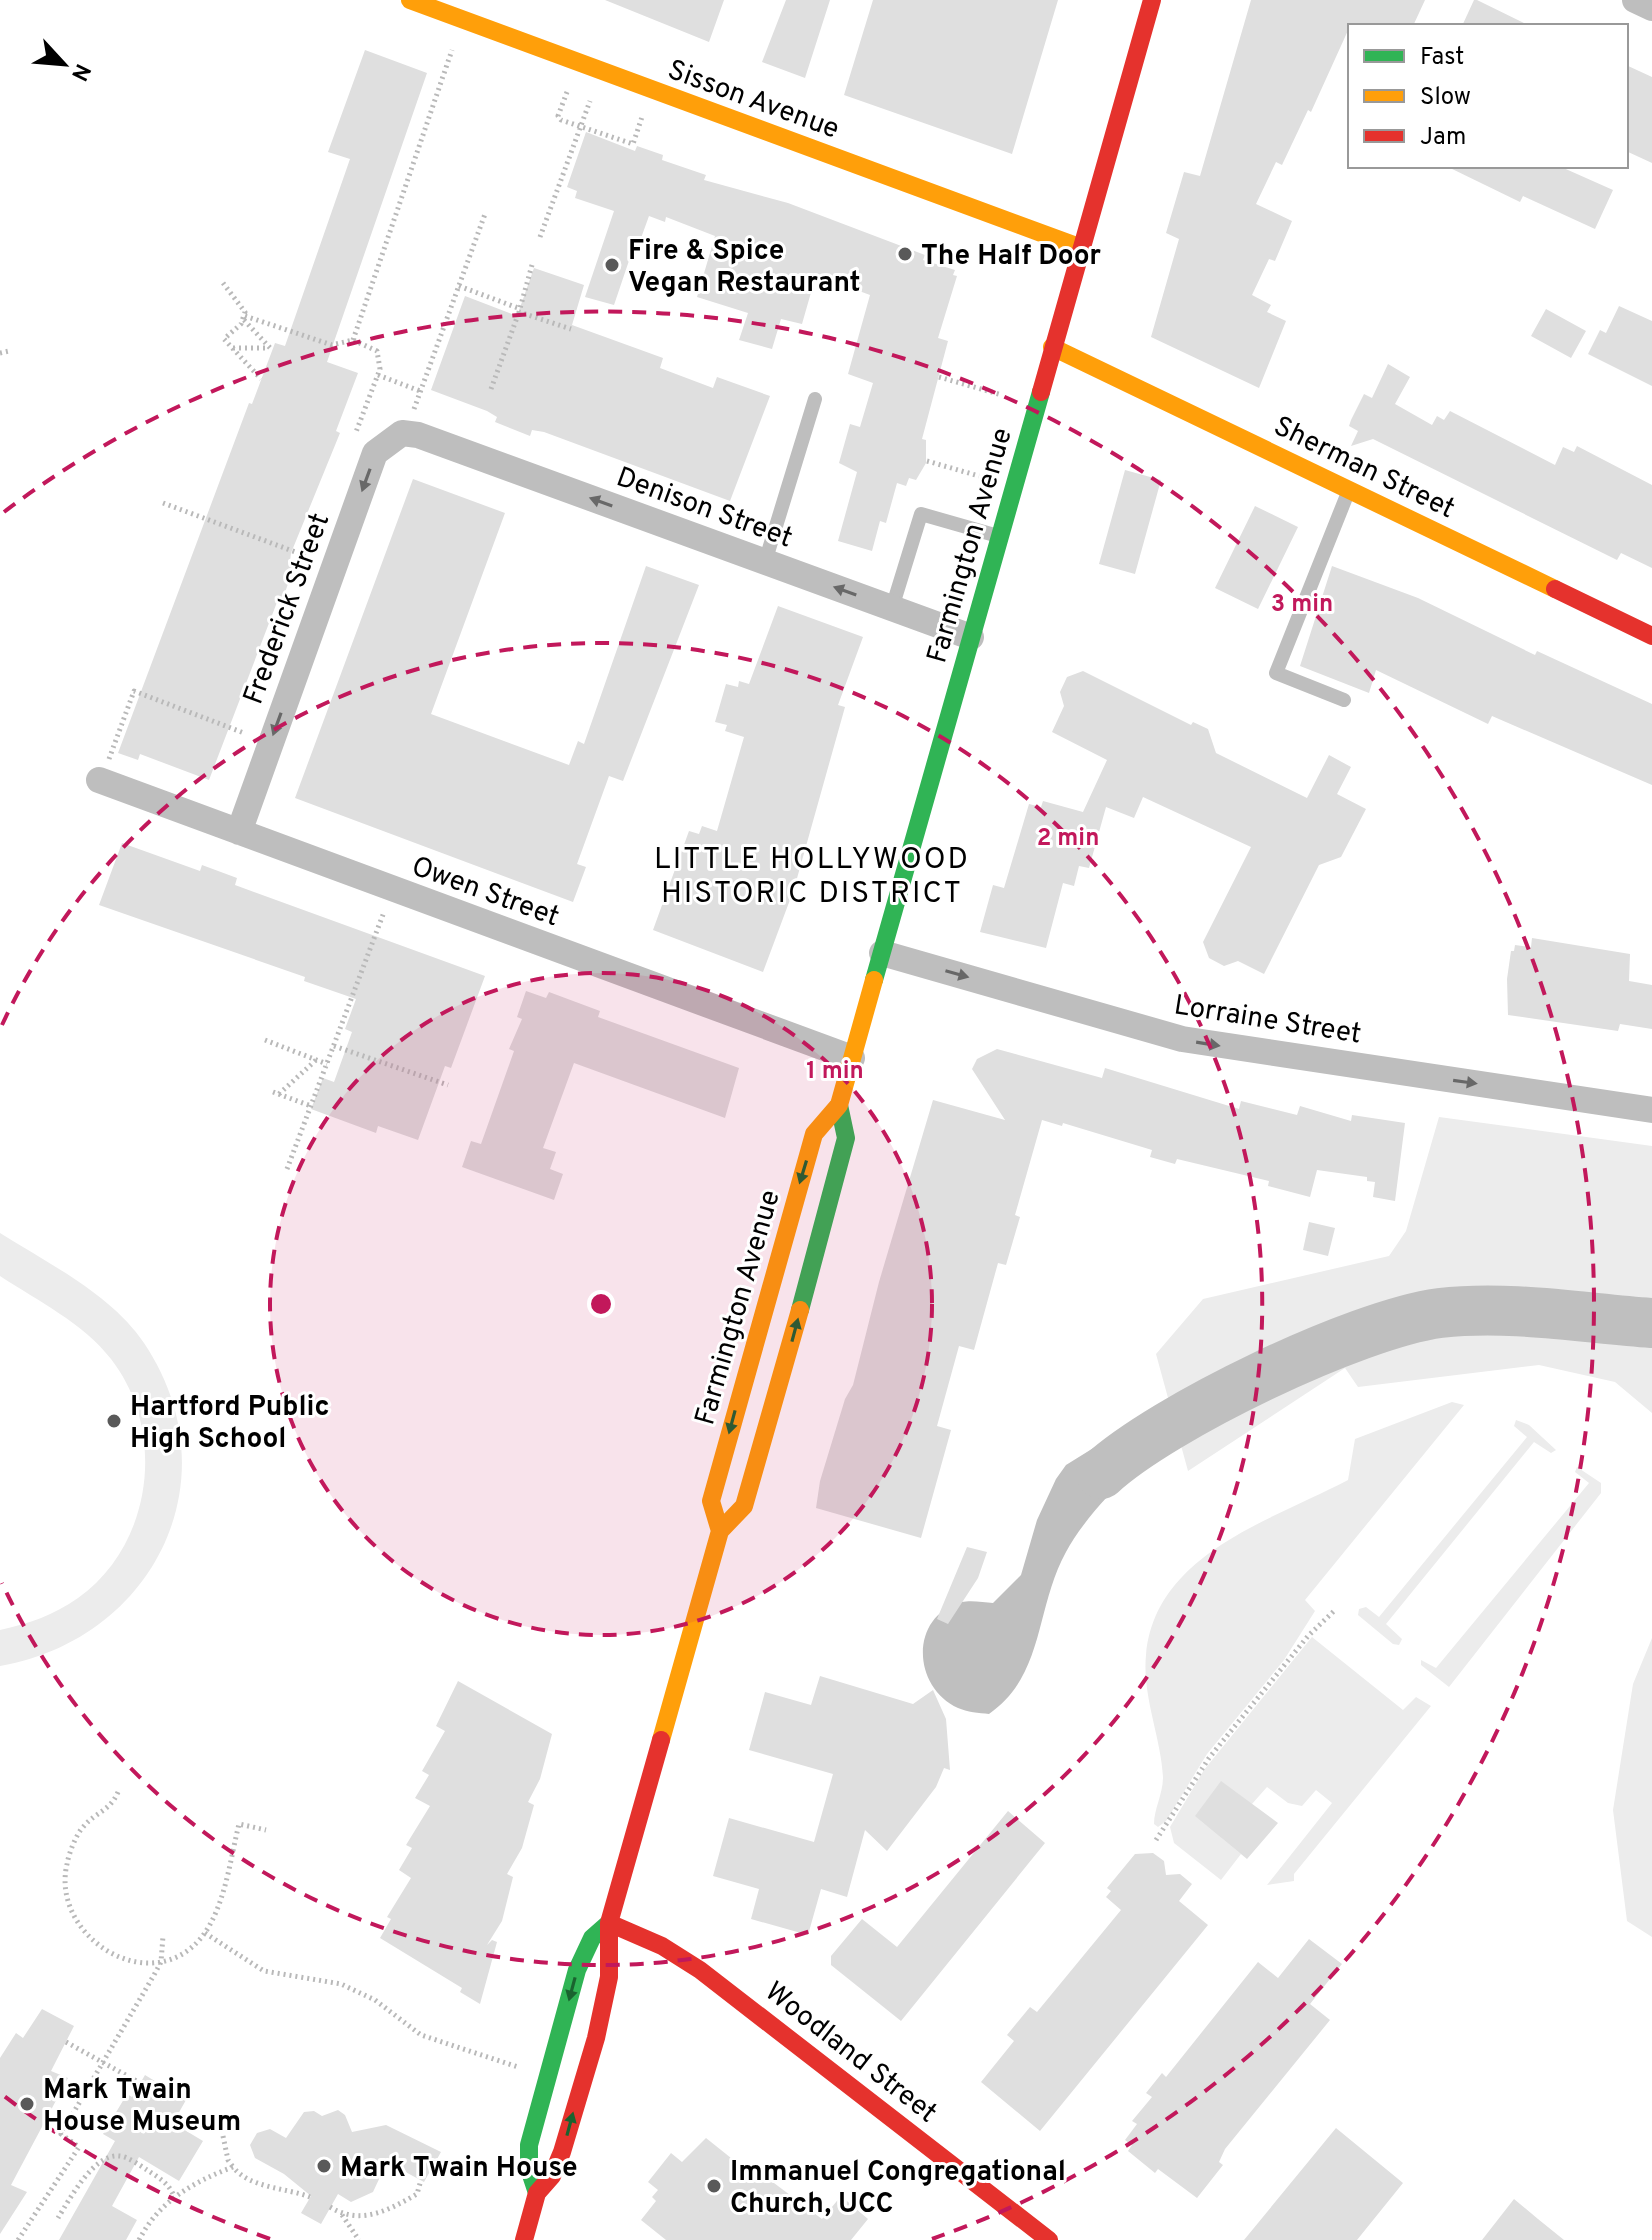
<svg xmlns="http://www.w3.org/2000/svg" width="1652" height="2240" font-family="Overpass,sans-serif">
	<rect width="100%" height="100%" fill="#fff"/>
	<path fill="#ececec" d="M 1439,1117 L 1652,1146 L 1652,1413 L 1615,1382 L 1539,1365 L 1358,1387 L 1345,1368 L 1188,1471 L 1156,1354 L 1203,1299 L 1389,1256 L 1406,1231 Z
		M 0,1233 C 49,1264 111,1294 144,1343 C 234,1477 155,1639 0,1666 L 0,1630 C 28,1624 54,1615 78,1598 C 153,1545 167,1431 111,1359 C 83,1323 38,1301 0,1276 Z
		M 1452,1402 L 1464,1405 L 1305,1600 L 1315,1611 L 1284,1660 L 1207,1754 L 1166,1821 L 1158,1827 L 1154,1824 C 1154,1809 1163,1794 1163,1777 C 1161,1737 1142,1696 1146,1655 C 1155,1554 1270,1521 1348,1480 L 1355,1439 Z
		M 1516,1420 L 1529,1425 L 1556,1450 L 1551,1453 L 1534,1442 L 1386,1624 L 1402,1639 L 1399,1645 L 1393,1644 L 1358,1615 L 1359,1609 L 1366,1607 L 1379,1617 L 1527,1437 L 1514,1426 Z
		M 1577,1467 L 1601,1483 L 1601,1493 L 1449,1687 L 1421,1665 L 1421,1660 L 1436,1668 L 1589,1483 L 1575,1472 Z
		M 1312,1637 L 1403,1710 L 1416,1697 L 1431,1706 L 1294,1874 L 1294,1881 L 1267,1885 L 1332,1803 L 1316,1790 L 1302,1806 L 1288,1803 L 1267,1787 L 1222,1838 L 1241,1854 L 1221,1880 L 1174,1843 L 1170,1827 L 1204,1770 Z
		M 1652,1638 L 1652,1937 L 1627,1921 L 1613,1810 L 1633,1684 Z"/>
	<path fill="#bfbfbf" d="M 1145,1416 L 1156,1433 L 1157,1456 C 1149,1462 1140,1466 1132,1473 C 1110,1491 1079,1527 1066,1552 C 1035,1608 1045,1675 989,1714 C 979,1713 967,1712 958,1708 C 912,1687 909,1616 962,1602 C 970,1600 984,1602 993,1603 L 1021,1575 L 1037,1520 L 1056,1479 L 1066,1465 Z"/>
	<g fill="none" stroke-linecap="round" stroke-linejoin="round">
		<path stroke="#bfbfbf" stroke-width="50" d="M 1101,1474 C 1163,1417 1356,1324 1440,1313 C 1509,1305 1583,1318 1652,1323"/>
	</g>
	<path fill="#dfdfdf" d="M 605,0 L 724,0 L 709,42 Z
		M 786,0 L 830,0 L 805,78 L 762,62 Z
		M 873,0 L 1058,0 L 1012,154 L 844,95 Z
		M 1251,0 L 1425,0 L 1413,26 L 1350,26 L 1311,112 L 1308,110 L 1282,165 L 1276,162 L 1256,204 L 1292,221 L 1275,261 L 1269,259 L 1252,295 L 1271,305 L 1267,312 L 1286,321 L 1259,388 L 1151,337 L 1179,239 L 1166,233 L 1184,172 L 1200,176 Z
		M 1474,0 L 1477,0 L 1530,26 L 1462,26 Z
		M 365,50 L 427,73 L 327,362 L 358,373 L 336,431 L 340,433 L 291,553 L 290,562 L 295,564 L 283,598 L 279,597 L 209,780 L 140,754 L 138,760 L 118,753 L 249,403 L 252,404 L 275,343 L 285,346 L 350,159 L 328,152 Z
		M 1626,65 L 1652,77 L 1652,163 L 1626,151 Z
		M 586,132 L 635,151 L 637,146 L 663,155 L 662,160 L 706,175 L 704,180 L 788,203 L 925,255 L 923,260 L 955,270 L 953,275 L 957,276 L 938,338 L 948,341 L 922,439 L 926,440 L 926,463 L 916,480 L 909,478 L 906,486 L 897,483 L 886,523 L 880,521 L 872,551 L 838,541 L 857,472 L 839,463 L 850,424 L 860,427 L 873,383 L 848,374 L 870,295 L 816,275 L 802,324 L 781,319 L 772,349 L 739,340 L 748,313 L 697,297 L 715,236 L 666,217 L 665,222 L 649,216 L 641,238 L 637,237 L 614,305 L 585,297 L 614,211 L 575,198 L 577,191 L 567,187 Z
		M 1446,166 L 1559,166 L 1613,190 L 1595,229 L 1523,196 L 1520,202 Z
		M 534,268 L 584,285 L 572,325 L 663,358 L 660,368 L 713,388 L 717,377 L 770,396 L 730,501 L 544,432 L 532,430 L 530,436 L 495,422 L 497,417 L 487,411 L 431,390 L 465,296 L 517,316 Z
		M 1619,306 L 1652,321 L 1652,386 L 1588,354 L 1600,330 L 1606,333 Z
		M 1546,309 L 1586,331 L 1571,358 L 1531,336 Z
		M 1388,364 L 1410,377 L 1395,404 L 1432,425 L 1437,416 L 1444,420 L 1450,411 L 1555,465 L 1563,447 L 1574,452 L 1577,446 L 1652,485 L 1652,568 L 1621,553 L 1617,560 L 1373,439 L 1351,446 L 1358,431 L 1349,426 L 1351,420 L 1364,394 L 1372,398 Z
		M 1125,470 L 1161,480 L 1135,574 L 1099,564 Z
		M 413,479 L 505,513 L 431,714 L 512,744 L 569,765 L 578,741 L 584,744 L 646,566 L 699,585 L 623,781 L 609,776 L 577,864 L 586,867 L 573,902 L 295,798 Z
		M 1255,506 L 1298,527 L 1258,609 L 1215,588 Z
		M 1332,566 L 1418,598 L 1535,655 L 1537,651 L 1652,704 L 1652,785 L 1492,716 L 1488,724 L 1376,670 L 1369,693 L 1300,666 Z
		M 778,606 L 863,637 L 838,705 L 845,707 L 794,889 L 763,972 L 653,930 L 689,831 L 699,834 L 702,826 L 717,831 L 744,737 L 725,731 L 727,725 L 715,722 L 726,684 L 738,687 L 739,681 L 749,684 Z
		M 1083,671 L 1191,725 L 1193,722 L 1208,729 L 1216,753 L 1307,798 L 1329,755 L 1351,767 L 1337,794 L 1366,809 L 1341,857 L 1319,865 L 1264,974 L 1238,961 L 1224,966 L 1209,958 L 1203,942 L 1251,847 L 1143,797 L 1134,818 L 1106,807 L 1089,868 L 1079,866 L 1074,886 L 1063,883 L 1046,948 L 980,932 L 993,885 L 1004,888 L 1029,804 L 1041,807 L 1043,801 L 1083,812 L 1107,760 L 1052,732 L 1064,706 L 1060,692 L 1067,677 Z
		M 122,843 L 200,871 L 202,865 L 237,878 L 235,885 L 485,976 L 451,1068 L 445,1066 L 418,1140 L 378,1126 L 376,1133 L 311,1109 L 323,1078 L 334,1082 L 352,1032 L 345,1029 L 356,999 L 304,981 L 305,977 L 99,905 Z
		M 1532,938 L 1630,954 L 1629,981 L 1652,985 L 1652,1029 L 1620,1024 L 1618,1031 L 1508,1015 L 1507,979 L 1511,951 L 1514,951 L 1515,945 L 1531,947 Z
		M 526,991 L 546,998 L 549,992 L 600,1011 L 598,1017 L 739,1068 L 725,1118 L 574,1063 L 543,1148 L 556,1152 L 550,1169 L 563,1174 L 554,1200 L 462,1167 L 471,1141 L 481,1144 L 514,1051 L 509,1049 L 522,1019 L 517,1017 Z
		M 997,1049 L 1102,1078 L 1105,1068 L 1239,1109 L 1241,1101 L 1297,1115 L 1300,1106 L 1351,1121 L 1352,1115 L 1405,1123 L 1395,1201 L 1373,1197 L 1375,1182 L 1367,1181 L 1367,1177 L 1317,1170 L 1310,1197 L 1268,1186 L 1269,1181 L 1177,1159 L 1175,1164 L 1150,1157 L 1152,1150 L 1063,1123 L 1062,1126 L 1042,1120 L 1015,1215 L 1020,1217 L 1006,1265 L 998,1263 L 974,1350 L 959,1346 L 937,1426 L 951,1430 L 921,1538 L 816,1508 L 820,1481 L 845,1399 L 853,1385 L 879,1282 L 933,1100 L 1005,1120 L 972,1069 L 977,1059 Z
		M 1309,1222 L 1335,1228 L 1328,1256 L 1303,1250 Z
		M 967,1547 L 987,1552 L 978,1578 L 948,1624 L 937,1619 Z
		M 820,1676 L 913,1704 L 933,1690 L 946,1719 L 950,1770 L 944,1768 L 936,1787 L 887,1851 L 865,1830 L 847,1897 L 821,1889 L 808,1935 L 751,1919 L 759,1889 L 713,1876 L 729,1818 L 814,1842 L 833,1774 L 749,1750 L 765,1692 L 811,1705 Z
		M 458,1681 L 552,1734 L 540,1779 L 528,1802 L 534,1805 L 522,1848 L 507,1874 L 513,1877 L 502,1921 L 487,1945 L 492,1940 L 497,1942 L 480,2004 L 460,1992 L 462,1988 L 380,1938 L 391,1919 L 387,1917 L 411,1878 L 399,1870 L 412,1848 L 406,1845 L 430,1806 L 415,1798 L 429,1775 L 422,1771 L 445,1731 L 436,1726 Z
		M 1221,1781 L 1278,1823 L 1247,1859 L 1195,1816 Z
		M 1008,1811 L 1045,1843 L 901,2021 L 831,1965 L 831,1956 L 862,1919 L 897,1947 Z
		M 1153,1853 L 1164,1861 L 1166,1875 L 1180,1874 L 1192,1884 L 1179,1901 L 1208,1925 L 1040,2131 L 981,2082 L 1014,2041 L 1007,2035 L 1030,2007 L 1037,2012 L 1121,1910 L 1106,1897 L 1111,1891 L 1107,1888 L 1135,1854 Z
		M 1309,1939 L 1342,1964 L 1310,2004 L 1330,2020 L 1225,2149 L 1219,2162 L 1223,2165 L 1197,2198 L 1158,2169 L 1155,2173 L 1128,2151 L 1132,2145 L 1125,2140 L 1137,2124 L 1132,2121 L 1152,2097 L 1146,2093 L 1162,2073 L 1166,2077 L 1258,1962 L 1278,1978 Z
		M 42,2009 L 74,2026 L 51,2071 L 68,2078 L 11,2185 L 27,2192 L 0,2234 L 0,2058 L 16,2033 L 23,2038 Z
		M 145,2075 L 186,2100 L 173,2123 L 203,2141 L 179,2181 L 139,2157 L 112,2206 L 137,2220 L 126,2240 L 59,2240 L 115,2141 L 103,2134 L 127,2094 L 132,2097 Z
		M 338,2110 L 345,2115 L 352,2132 L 386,2125 L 441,2152 L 424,2182 L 387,2162 L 373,2192 L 351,2202 L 338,2194 L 321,2224 L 301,2213 L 311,2196 L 284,2174 L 255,2158 L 250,2145 L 257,2133 L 270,2129 L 286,2138 L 304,2112 L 314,2111 L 322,2116 Z
		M 1336,2128 L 1403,2183 L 1357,2240 L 1244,2240 Z
		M 706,2138 L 746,2170 L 750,2165 L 822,2219 L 841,2196 L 868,2219 L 851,2240 L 666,2240 L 641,2220 L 656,2201 L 652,2197 L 658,2190 L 648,2182 L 671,2153 L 682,2162 Z
		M 1514,2199 L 1538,2219 L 1564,2240 L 1482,2240 Z"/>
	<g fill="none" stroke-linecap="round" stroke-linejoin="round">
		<path stroke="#b9b9b9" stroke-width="5" stroke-dasharray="2 4" stroke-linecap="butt" d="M 567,92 L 558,116 L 561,120 L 633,144 L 642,117
			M 540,237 L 590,101
			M 532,265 L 519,312 L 571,329
			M 223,283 L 245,312 L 241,324 L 224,339 L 261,379
			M 459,286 L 518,308
			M 245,316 L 332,345 L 353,340 L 377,351 L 380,369 L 356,432
			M 244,320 L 272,350
			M 353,340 L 452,50
			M 233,348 L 267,348
			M 0,353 L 9,351
			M 378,375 L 420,391
			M 939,377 L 1002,395
			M 491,389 L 519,312
			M 414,409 L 485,214
			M 927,461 L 979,476
			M 163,503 L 309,557
			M 109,759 L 134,691 L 244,733
			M 265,1040 L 327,1064
			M 334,1046 L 448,1085
			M 273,1092 L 311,1106
			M 279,1094 L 316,1060
			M 287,1169 L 384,912
			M 118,1792 C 110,1811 96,1812 84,1826 C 76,1834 69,1853 67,1864 C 50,1936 149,2000 201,1938 C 225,1908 230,1860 239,1824 L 266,1830
			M 1156,1840 L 1209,1758 L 1308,1636 L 1334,1611
			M 205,1933 L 264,1971 L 341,1984 L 375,2000 L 421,2035 L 518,2067
			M 66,2042 L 140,2083
			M 223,2136 L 228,2160 L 233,2167
			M 330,2207 C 361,2226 389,2210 417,2194 L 421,2180
			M 342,2215 L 359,2240
			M 58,2218 C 69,2200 94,2153 119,2156 C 127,2156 141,2166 147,2170 C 158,2177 170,2184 174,2197
			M 18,2240 L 79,2147 L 61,2134 L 154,1975 L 161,1962 L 163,1936
			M 139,2240 C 159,2201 193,2182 233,2167 C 249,2188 287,2188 310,2197"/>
		<path stroke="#bebebe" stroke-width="14" d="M 765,562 L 815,399
			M 892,608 L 921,514 L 998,536
			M 1344,700 L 1276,673 L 1349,490"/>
		<path stroke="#bebebe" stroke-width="26" d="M 1635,0 L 1652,8
			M 99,780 L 852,1058
			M 239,832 L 375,453 L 402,433 L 418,435 L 971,637
			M 882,953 L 1182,1039 L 1652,1110"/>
		<path stroke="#30b455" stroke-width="18" d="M 874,980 L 1041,392
			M 800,1310 L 846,1138 L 839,1105
			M 537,2193 L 529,2169 L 529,2145 L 577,1970 L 592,1938 L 609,1923"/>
		<path stroke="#ff9f0a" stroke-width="18" d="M 410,0 L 1079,247
			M 1052,347 L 1555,589
			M 720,1531 L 711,1501 L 814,1134 L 839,1105 L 874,980
			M 661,1740 L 720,1531 L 744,1506 L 800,1310"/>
		<path stroke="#e5322d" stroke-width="18" d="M 1041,392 L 1152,0
			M 1555,589 L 1652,636
			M 609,1923 L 662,1946 L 700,1970 L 1049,2240
			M 524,2240 L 537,2193 L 552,2176 L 562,2152 L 596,2038 L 609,1977 L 609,1923 L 661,1740"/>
	</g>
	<defs><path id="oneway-solid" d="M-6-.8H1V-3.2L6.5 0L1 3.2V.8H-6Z" transform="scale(2)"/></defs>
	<g fill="#686868">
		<use href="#oneway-solid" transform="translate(366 480) rotate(110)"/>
		<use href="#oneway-solid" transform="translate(601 502) rotate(-160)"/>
		<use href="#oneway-solid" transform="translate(845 591) rotate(-160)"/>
		<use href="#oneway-solid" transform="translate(277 724) rotate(110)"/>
		<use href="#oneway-solid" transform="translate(957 974) rotate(16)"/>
		<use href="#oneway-solid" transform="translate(1208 1044) rotate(9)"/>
		<use href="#oneway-solid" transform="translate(1465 1082) rotate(8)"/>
	</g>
	<g fill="#1a632f">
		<use href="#oneway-solid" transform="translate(803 1172) rotate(107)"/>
		<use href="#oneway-solid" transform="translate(795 1330) rotate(-75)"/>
		<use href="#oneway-solid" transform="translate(732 1422) rotate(105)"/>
		<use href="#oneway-solid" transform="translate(572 1989) rotate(105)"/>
		<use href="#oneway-solid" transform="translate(570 2124) rotate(-75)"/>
	</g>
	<circle cx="601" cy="1304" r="331" fill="#c2185b" fill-opacity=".12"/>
	<g fill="none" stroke="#c2185b" stroke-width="4" stroke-dasharray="14 10">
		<circle cx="601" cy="1304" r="331"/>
		<path d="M2 1025A661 661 0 1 1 2 1583"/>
		<path d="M270 2239A992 992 0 0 1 4 2096M4 512A992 992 0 1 1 932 2239"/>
	</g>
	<g fill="#595959" stroke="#fff" stroke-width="3">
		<circle cx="905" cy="254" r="8"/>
		<circle cx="612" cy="265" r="8"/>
		<circle cx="114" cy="1421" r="8"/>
		<circle cx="27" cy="2104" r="8"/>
		<circle cx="324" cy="2166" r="8"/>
		<circle cx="714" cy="2186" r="8"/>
	</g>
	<g text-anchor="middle" stroke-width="6" stroke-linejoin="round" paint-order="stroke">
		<g font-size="28" fill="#000" stroke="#fff">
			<text transform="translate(754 98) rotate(20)" y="10">Sisson Avenue</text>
			<text transform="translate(1365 466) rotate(26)" y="10">Sherman Street</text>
			<text transform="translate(705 506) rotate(20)" y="10">Denison Street</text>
			<text transform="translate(968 545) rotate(-74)" y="10">Farmington Avenue</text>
			<text transform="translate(285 608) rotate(-70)" y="10">Frederick Street</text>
			<text transform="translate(486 890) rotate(20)" y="10">Owen Street</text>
			<text transform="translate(1268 1018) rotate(9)" y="10">Lorraine Street</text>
			<text transform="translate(736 1307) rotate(-74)" y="10">Farmington Avenue</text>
			<text transform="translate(852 2051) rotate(38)" y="10">Woodland Street</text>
		</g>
		<g font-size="28" font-weight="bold" fill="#000" stroke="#fff" text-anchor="start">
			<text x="628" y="259">Fire &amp; Spice<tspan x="628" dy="32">Vegan Restaurant</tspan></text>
			<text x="921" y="264">The Half Door</text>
			<text x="130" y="1415">Hartford Public<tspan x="130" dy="32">High School</tspan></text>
			<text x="43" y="2098">Mark Twain<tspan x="43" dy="32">House Museum</tspan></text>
			<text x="340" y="2176">Mark Twain House</text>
			<text x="730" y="2180">Immanuel Congregational<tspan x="730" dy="32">Church, UCC</tspan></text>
		</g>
		<g font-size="30" letter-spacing="2" fill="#000" stroke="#fff">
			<text x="812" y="868">LITTLE HOLLYWOOD<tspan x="812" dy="34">HISTORIC DISTRICT</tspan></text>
		</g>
	</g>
	<circle cx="601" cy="1304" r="12" fill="#c2185b" stroke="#fff" stroke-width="4"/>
	<g font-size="24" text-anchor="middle" font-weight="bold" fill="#c2185b" stroke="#fff" stroke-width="6" stroke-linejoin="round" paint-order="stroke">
		<text x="1302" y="611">3 min</text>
		<text x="1068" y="845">2 min</text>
		<text x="835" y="1078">1 min</text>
	</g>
	<rect x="1348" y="24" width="280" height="144" fill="#ffffff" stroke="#999999" stroke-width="2"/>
	<rect x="1364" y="50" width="40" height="12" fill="#30b455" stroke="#999999" stroke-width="2"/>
	<text x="1420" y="64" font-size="24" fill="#000000">Fast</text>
	<rect x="1364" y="90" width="40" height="12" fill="#ff9f0a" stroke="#999999" stroke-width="2"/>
	<text x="1420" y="104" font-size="24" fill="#000000">Slow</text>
	<rect x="1364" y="130" width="40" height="12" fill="#e5322d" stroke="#999999" stroke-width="2"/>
	<text x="1420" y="144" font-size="24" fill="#000000">Jam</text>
	<g transform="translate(64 64) rotate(116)" stroke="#ffffff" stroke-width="6" paint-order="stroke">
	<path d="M0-6L14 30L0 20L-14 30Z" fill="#000000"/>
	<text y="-12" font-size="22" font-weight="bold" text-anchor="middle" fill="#000000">N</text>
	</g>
</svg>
